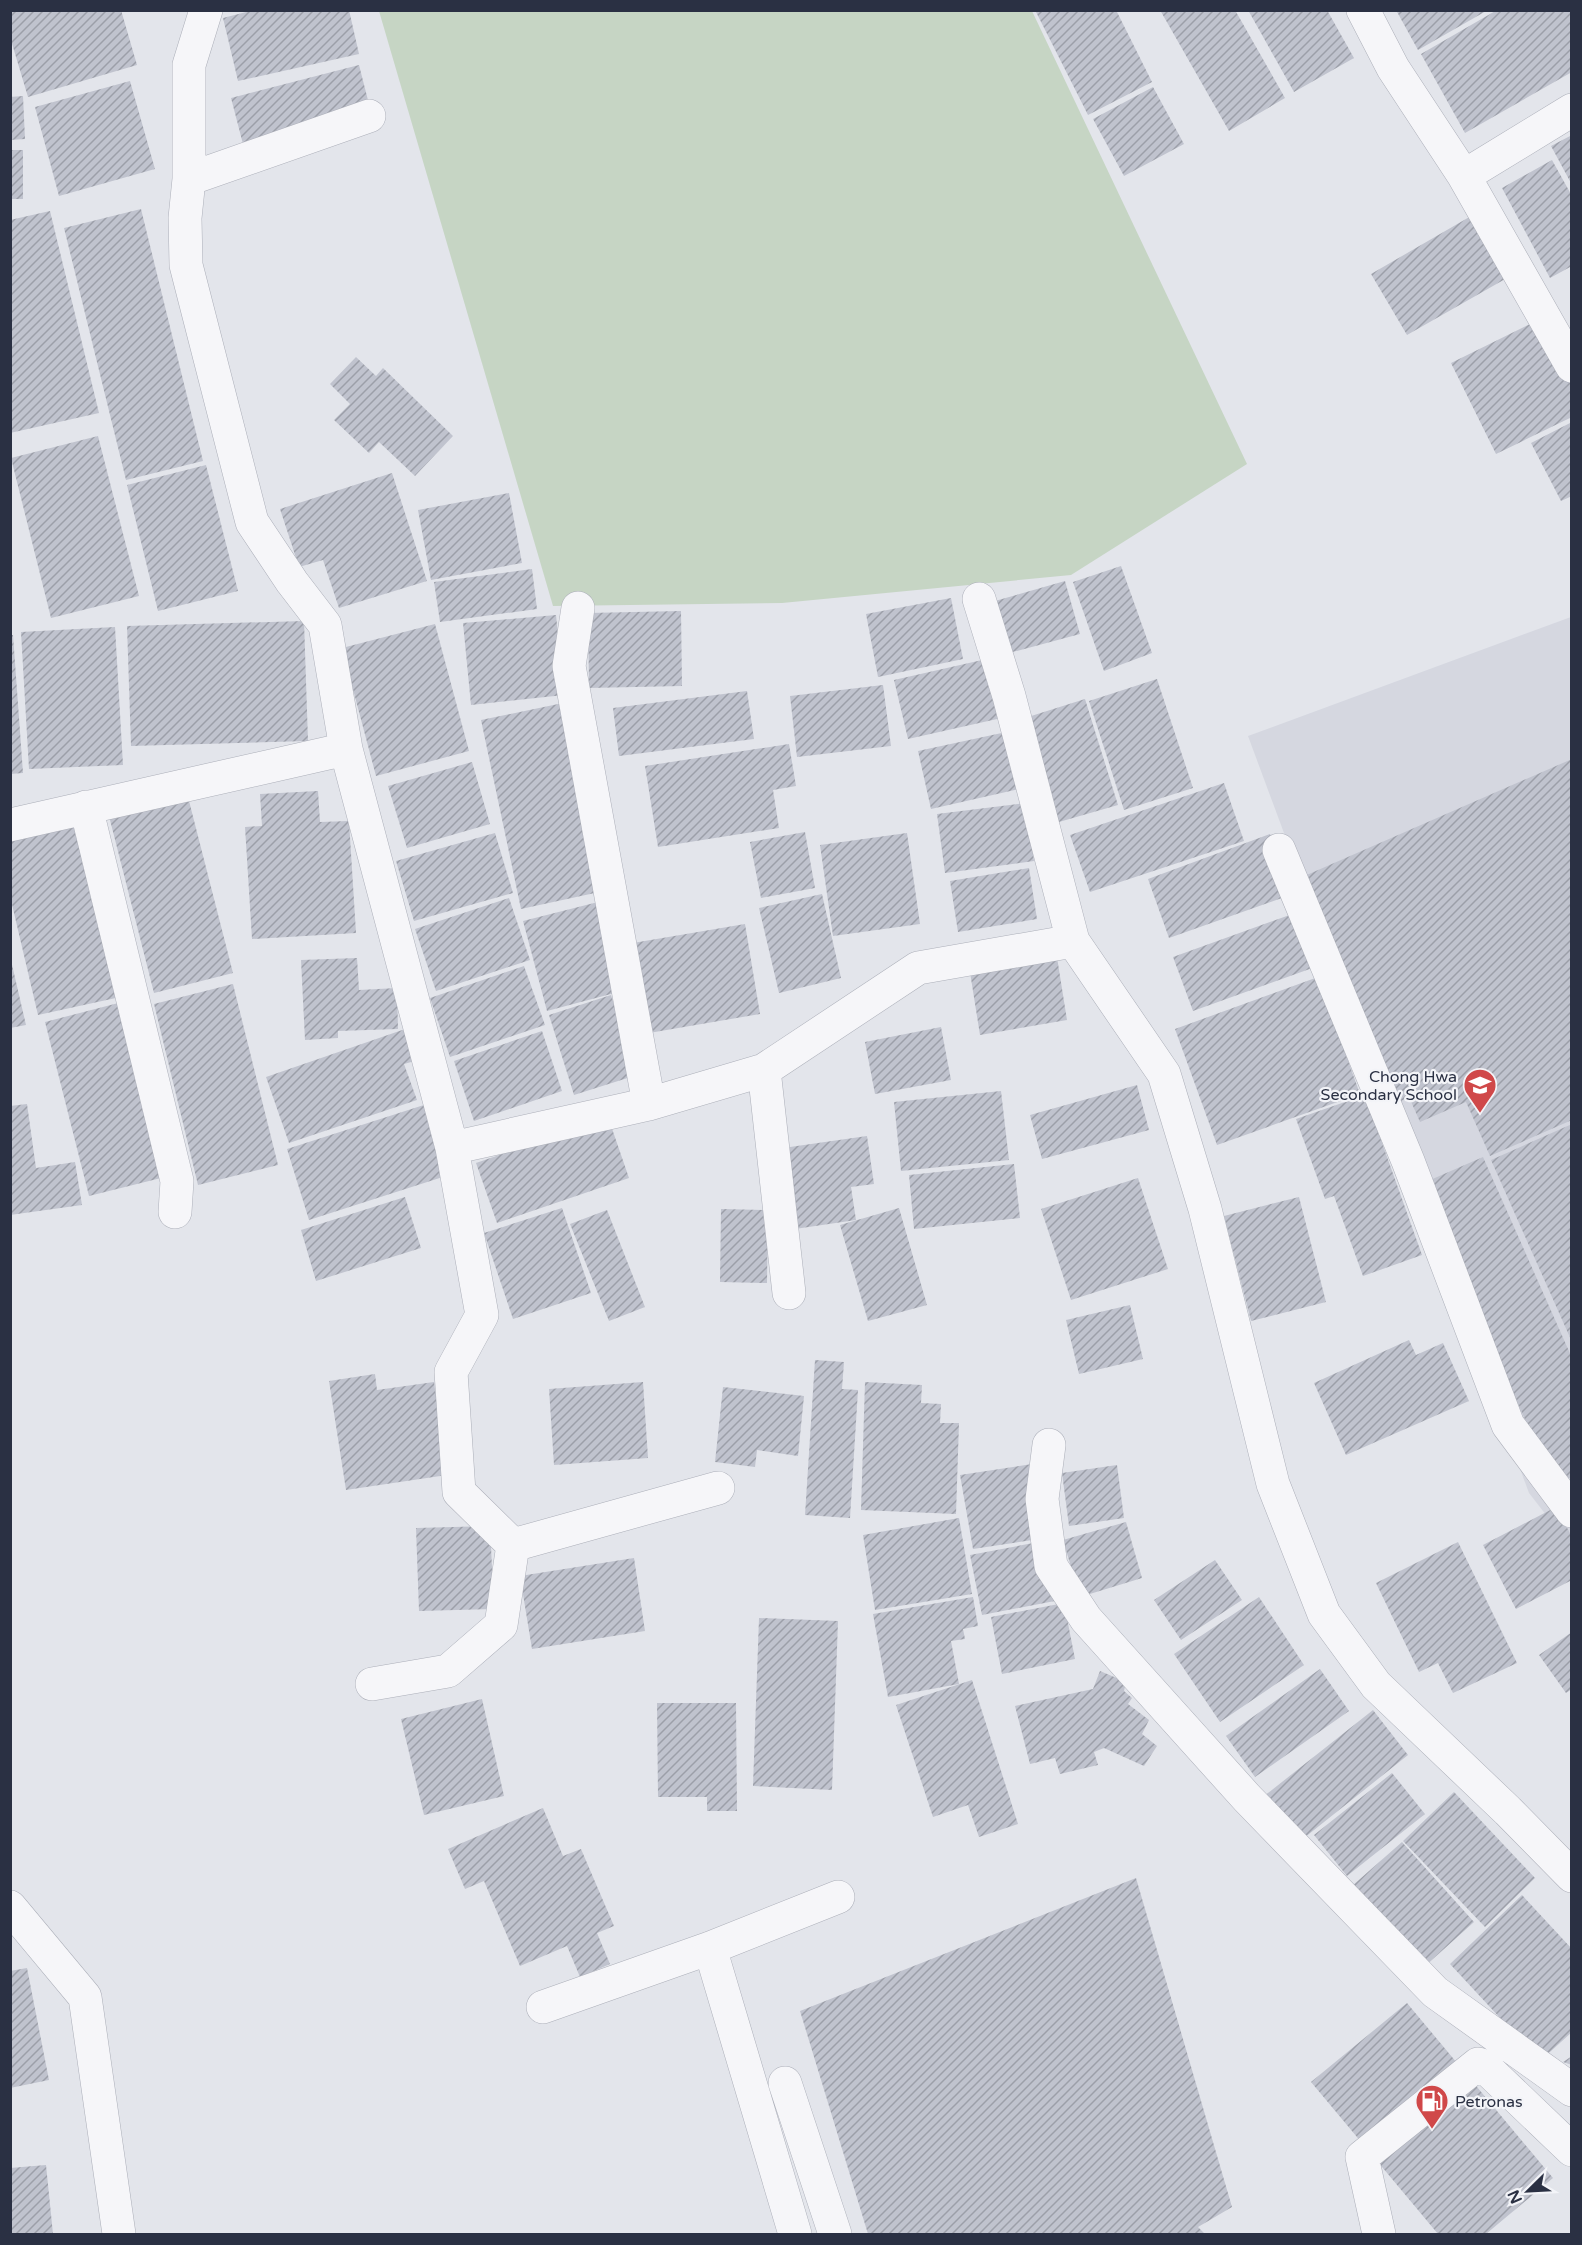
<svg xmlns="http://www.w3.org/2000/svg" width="1582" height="2245" font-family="'Varela Round',sans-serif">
	<defs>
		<pattern id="building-hatch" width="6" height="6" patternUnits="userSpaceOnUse" patternTransform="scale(1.5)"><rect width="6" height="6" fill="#c0c3ce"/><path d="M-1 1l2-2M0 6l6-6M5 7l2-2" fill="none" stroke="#9c9fa9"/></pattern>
	</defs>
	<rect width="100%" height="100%" fill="#e3e5eb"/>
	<path fill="#d5d7e0" d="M 1571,617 L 1571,1547 L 1529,1493 L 1248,736 Z"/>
	<path fill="#c6d5c4" d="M 379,11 L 1032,11 L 1247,464 L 1071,575 L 782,603 L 553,606 Z"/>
	<path fill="url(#building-hatch)" d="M 10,10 L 121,10 L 137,65 L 28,97 L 10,37 Z
		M 254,10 L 349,10 L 359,54 L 238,81 L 223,18 Z
		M 1040,10 L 1116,10 L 1152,82 L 1088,115 L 1036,12 Z
		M 1160,10 L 1235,10 L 1285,98 L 1229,131 Z
		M 1248,10 L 1327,10 L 1354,58 L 1294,92 Z
		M 1396,10 L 1488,10 L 1418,50 Z
		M 1497,10 L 1572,10 L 1572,72 L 1465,133 L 1421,54 Z
		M 359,65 L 371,112 L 243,144 L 231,98 Z
		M 130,81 L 155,169 L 59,196 L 35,107 Z
		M 1153,87 L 1184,144 L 1124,176 L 1093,119 Z
		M 23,96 L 25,139 L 10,140 L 10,97 Z
		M 1572,135 L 1572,185 L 1551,146 Z
		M 10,150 L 23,150 L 23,199 L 10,199 Z
		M 1552,160 L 1572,196 L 1572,266 L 1550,278 L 1502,188 Z
		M 141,209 L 203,461 L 126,480 L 64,228 Z
		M 50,211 L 99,413 L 10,433 L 10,220 Z
		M 1478,212 L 1514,274 L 1407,335 L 1371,274 Z
		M 1540,319 L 1572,383 L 1572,417 L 1496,454 L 1451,363 Z
		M 356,357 L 376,376 L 383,368 L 453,436 L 415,476 L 379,442 L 369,453 L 334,420 L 350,404 L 330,384 Z
		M 1572,422 L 1572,496 L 1561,501 L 1531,443 Z
		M 98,436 L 139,596 L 51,618 L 11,458 Z
		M 206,465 L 238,591 L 158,611 L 127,485 Z
		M 392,473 L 427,581 L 339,608 L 323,560 L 299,567 L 280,509 Z
		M 509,493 L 522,563 L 431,580 L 418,510 Z
		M 1121,566 L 1152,653 L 1104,671 L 1073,582 Z
		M 532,569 L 537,609 L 440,622 L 434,582 Z
		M 1065,581 L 1080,634 L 1009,653 L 995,601 Z
		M 951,598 L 963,659 L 878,677 L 866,614 Z
		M 681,611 L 682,686 L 589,688 L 588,613 Z
		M 556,615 L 564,695 L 471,705 L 463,623 Z
		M 304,621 L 308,741 L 131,746 L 127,626 Z
		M 435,624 L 469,751 L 376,776 L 342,648 Z
		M 115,627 L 123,765 L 29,769 L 21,632 Z
		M 10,635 L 13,635 L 23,773 L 10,774 Z
		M 991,658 L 1006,717 L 908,739 L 894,680 Z
		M 1157,679 L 1193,788 L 1124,810 L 1089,701 Z
		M 883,685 L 891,746 L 797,757 L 790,696 Z
		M 747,691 L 754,739 L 619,756 L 613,708 Z
		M 1085,699 L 1118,805 L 1059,822 L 1028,717 Z
		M 563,703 L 604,891 L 521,909 L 481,720 Z
		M 1011,731 L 1023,788 L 931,809 L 918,751 Z
		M 789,744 L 796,786 L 773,790 L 779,828 L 658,847 L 645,766 Z
		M 1572,759 L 1572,1120 L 1490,1156 L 1466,1102 L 1420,1122 L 1409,1097 L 1391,1106 L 1293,881 Z
		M 472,762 L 490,824 L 407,848 L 388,786 Z
		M 1224,783 L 1244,841 L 1090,892 L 1070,835 Z
		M 318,791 L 320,822 L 349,821 L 356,933 L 252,939 L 245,827 L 262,826 L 260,794 Z
		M 188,797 L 233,973 L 154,993 L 109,816 Z
		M 1026,803 L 1034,861 L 945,873 L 937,814 Z
		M 85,823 L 125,996 L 38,1015 L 10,896 L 10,840 Z
		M 805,832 L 815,888 L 761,898 L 750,842 Z
		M 495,833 L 513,893 L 414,921 L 396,861 Z
		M 907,833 L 920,924 L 833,936 L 820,845 Z
		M 1270,834 L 1293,894 L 1169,938 L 1148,879 Z
		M 1029,868 L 1037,919 L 958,932 L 950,881 Z
		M 822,894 L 841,978 L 779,993 L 759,908 Z
		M 509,898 L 530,960 L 436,991 L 415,929 Z
		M 602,901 L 626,990 L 547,1011 L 523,921 Z
		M 1298,912 L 1318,966 L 1193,1011 L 1173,957 Z
		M 745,924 L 760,1014 L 649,1033 L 633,943 Z
		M 1056,951 L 1067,1020 L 980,1035 L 969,966 Z
		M 10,956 L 26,1025 L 10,1028 Z
		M 357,958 L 359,990 L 397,988 L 398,1029 L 338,1031 L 338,1038 L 305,1040 L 301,960 Z
		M 524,966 L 545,1025 L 450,1057 L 430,998 Z
		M 1318,977 L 1360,1094 L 1217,1145 L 1175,1029 Z
		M 233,984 L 278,1165 L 198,1185 L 154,1004 Z
		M 611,995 L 637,1075 L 574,1095 L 549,1015 Z
		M 130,1000 L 173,1175 L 89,1196 L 45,1022 Z
		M 411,1027 L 422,1059 L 404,1064 L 417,1100 L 289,1143 L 266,1077 Z
		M 941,1027 L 951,1080 L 875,1094 L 865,1042 Z
		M 542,1031 L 562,1091 L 474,1121 L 454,1061 Z
		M 1137,1085 L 1149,1130 L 1042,1159 L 1030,1115 Z
		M 1001,1091 L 1009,1160 L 901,1171 L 894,1102 Z
		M 1365,1095 L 1422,1255 L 1363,1276 L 1334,1196 L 1325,1199 L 1296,1119 Z
		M 27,1104 L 36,1168 L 75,1162 L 82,1205 L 10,1215 L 10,1106 Z
		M 427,1104 L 449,1175 L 309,1220 L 287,1149 Z
		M 608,1117 L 629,1178 L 497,1223 L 476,1163 Z
		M 1572,1124 L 1572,1342 L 1491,1160 Z
		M 867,1136 L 874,1184 L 851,1187 L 856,1220 L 795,1229 L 783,1148 Z
		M 1483,1157 L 1572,1358 L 1572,1477 L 1554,1485 L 1421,1184 Z
		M 1014,1164 L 1020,1218 L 914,1229 L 909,1175 Z
		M 1138,1178 L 1168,1269 L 1071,1300 L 1041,1209 Z
		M 405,1197 L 421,1248 L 316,1281 L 301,1230 Z
		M 1299,1197 L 1326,1302 L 1251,1321 L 1224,1216 Z
		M 562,1208 L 591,1293 L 513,1319 L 484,1233 Z
		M 899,1208 L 927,1305 L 868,1321 L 840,1225 Z
		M 721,1209 L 768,1210 L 767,1283 L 720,1282 Z
		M 607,1210 L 645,1307 L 609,1321 L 570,1224 Z
		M 1130,1305 L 1143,1359 L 1079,1374 L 1066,1320 Z
		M 1409,1340 L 1416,1355 L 1443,1343 L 1469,1401 L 1346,1455 L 1314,1383 Z
		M 815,1360 L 844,1362 L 842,1389 L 858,1390 L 850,1518 L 805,1515 Z
		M 375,1374 L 377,1390 L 434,1382 L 447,1475 L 346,1490 L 329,1381 Z
		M 643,1382 L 648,1458 L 554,1465 L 549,1389 Z
		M 865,1382 L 922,1385 L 921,1403 L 941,1404 L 940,1423 L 959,1423 L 956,1514 L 861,1510 Z
		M 723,1387 L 804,1396 L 798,1456 L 757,1450 L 755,1467 L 715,1462 Z
		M 1032,1464 L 1045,1538 L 973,1549 L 960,1475 Z
		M 1117,1465 L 1124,1518 L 1069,1526 L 1062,1473 Z
		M 1556,1507 L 1572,1537 L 1572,1580 L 1516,1609 L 1483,1545 Z
		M 959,1518 L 972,1594 L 875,1610 L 863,1535 Z
		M 1126,1522 L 1142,1578 L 1080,1597 L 1063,1540 Z
		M 490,1526 L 494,1609 L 419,1611 L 416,1528 Z
		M 1049,1540 L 1060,1600 L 982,1615 L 970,1555 Z
		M 1458,1542 L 1517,1663 L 1453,1693 L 1438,1663 L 1419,1672 L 1376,1583 Z
		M 634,1558 L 645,1631 L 532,1649 L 520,1576 Z
		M 1215,1560 L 1242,1600 L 1181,1640 L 1154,1600 Z
		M 973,1597 L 978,1626 L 963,1629 L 965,1639 L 951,1641 L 959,1684 L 888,1697 L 873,1614 Z
		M 1259,1597 L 1304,1665 L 1220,1722 L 1174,1654 Z
		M 1064,1603 L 1075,1659 L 1002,1674 L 991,1617 Z
		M 759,1618 L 838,1621 L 832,1790 L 753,1786 Z
		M 1572,1632 L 1572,1689 L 1566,1693 L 1539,1655 Z
		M 1320,1669 L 1349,1711 L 1255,1777 L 1226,1736 Z
		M 1100,1671 L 1126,1682 L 1124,1691 L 1132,1698 L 1128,1704 L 1149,1720 L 1142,1734 L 1157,1746 L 1144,1766 L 1104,1748 L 1094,1752 L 1098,1765 L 1060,1774 L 1055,1758 L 1030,1764 L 1015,1706 L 1093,1689 Z
		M 972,1680 L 1018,1824 L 979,1837 L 968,1805 L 933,1817 L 896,1705 Z
		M 482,1699 L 504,1796 L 424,1815 L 401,1719 Z
		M 657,1703 L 736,1703 L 737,1811 L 707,1811 L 707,1797 L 658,1797 Z
		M 1373,1710 L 1408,1755 L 1299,1842 L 1263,1797 Z
		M 1392,1773 L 1425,1814 L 1347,1876 L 1314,1835 Z
		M 1454,1792 L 1535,1878 L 1485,1927 L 1403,1841 Z
		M 543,1808 L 563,1856 L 581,1849 L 614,1926 L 597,1933 L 610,1964 L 580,1977 L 567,1946 L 520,1966 L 484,1881 L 465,1889 L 448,1849 Z
		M 1402,1842 L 1474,1922 L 1424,1967 L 1352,1886 Z
		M 1136,1878 L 1232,2207 L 1198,2227 L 1205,2234 L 868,2234 L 800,2011 Z
		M 1522,1895 L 1572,1949 L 1572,2032 L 1540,2061 L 1450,1964 Z
		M 27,1968 L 49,2080 L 10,2088 L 10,1971 Z
		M 1407,2003 L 1553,2178 L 1486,2234 L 1438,2234 L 1311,2082 Z
		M 1572,2056 L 1572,2065 L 1563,2062 Z
		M 46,2165 L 53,2234 L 10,2234 L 10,2168 Z"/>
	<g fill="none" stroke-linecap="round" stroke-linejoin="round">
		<g stroke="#acafb9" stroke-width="34">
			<path id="minor" d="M 206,10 L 189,65 L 189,179 L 185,218 L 186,265 L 252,522 L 292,582 L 325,625 L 346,749 L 452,1148 L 482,1315 L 451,1372 L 459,1492 L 513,1545 L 501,1625 L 448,1671 L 372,1684
				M 1363,10 L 1393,68 L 1464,176 L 1572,366
				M 1464,176 L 1572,110
				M 189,179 L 369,116
				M 979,599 L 1009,696 L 1073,941 L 1164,1074 L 1205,1209 L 1273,1484 L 1324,1614 L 1376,1685 L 1508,1811 L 1572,1876
				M 578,608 L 569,666 L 649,1104
				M 86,807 L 177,1181 L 175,1212
				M 10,825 L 346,749
				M 1279,850 L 1408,1161 L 1508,1425 L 1572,1511
				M 764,1070 L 789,1293
				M 452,1148 L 649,1104 L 764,1070 L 918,968 L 1073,941
				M 1049,1445 L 1042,1499 L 1051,1566 L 1086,1619 L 1247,1798 L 1435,1992 L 1572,2090
				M 513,1545 L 718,1488
				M 10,1907 L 85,1997 L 119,2234
				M 710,1948 L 795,2234
				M 543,2007 L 710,1948 L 838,1897
				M 785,2083 L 835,2234
				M 1379,2234 L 1362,2157 L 1478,2064 L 1484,2066 L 1572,2150"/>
		</g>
		<use href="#minor" stroke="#f6f6f9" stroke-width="33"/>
	</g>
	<defs>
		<g id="school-pin" transform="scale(1.725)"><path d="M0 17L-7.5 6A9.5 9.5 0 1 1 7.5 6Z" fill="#d04849" stroke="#f3f4f8"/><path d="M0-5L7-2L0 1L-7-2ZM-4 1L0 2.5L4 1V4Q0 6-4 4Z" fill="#fff"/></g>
		<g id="fuel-pin" transform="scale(1.725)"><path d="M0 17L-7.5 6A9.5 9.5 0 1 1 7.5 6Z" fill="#d04849" stroke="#f3f4f8"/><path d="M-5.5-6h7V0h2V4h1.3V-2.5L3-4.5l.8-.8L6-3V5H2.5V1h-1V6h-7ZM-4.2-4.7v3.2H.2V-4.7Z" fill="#fff"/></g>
	</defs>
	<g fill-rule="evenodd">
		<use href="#school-pin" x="1480" y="1085"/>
		<use href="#fuel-pin" x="1432" y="2101"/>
	</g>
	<g text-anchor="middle" stroke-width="4.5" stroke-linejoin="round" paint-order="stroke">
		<g font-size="16" fill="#2a3043" stroke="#f3f4f8" text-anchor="end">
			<text x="1457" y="1082">Chong Hwa<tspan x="1457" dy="18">Secondary School</tspan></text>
			<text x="1455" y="2107" text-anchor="start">Petronas</text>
		</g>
	</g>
	<rect width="1582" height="2245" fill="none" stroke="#2a3043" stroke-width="24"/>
	<g transform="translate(1528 2191) rotate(246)" stroke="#f3f4f8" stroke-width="4.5" paint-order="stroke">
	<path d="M0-4.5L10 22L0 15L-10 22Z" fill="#2a3043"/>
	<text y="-9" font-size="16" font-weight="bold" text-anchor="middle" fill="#2a3043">N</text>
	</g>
</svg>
